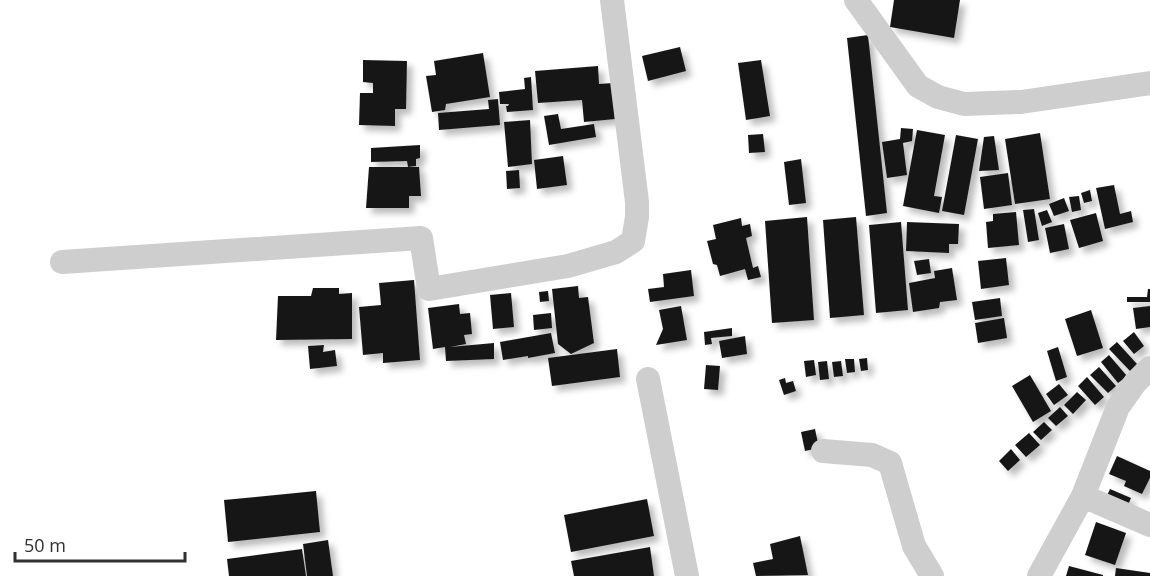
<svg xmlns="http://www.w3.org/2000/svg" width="1150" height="576" font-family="'Open Sans',sans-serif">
	<defs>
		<filter id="shadow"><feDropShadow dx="5.5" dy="5.5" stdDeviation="3" flood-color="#0004"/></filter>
	</defs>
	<rect width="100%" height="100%" fill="#fff"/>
	<path fill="#181818" filter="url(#shadow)" d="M 894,0 L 960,0 L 954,38 L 890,27 Z
		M 868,35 L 887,213 L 866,216 L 847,38 Z
		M 680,47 L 686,71 L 648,81 L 642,56 Z
		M 483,53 L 490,97 L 446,104 L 445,110 L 432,112 L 426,76 L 436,75 L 434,61 Z
		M 363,60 L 407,61 L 406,109 L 395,109 L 395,126 L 359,125 L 360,93 L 373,93 L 373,83 L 363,82 Z
		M 761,60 L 770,116 L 746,120 L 738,63 Z
		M 598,66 L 599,84 L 613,83 L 615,119 L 584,122 L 582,100 L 538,103 L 535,71 Z
		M 531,77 L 533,110 L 507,112 L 506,106 L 508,106 L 509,104 L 500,104 L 499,92 L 525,89 L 524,78 Z
		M 498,99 L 500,125 L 439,130 L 438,113 L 489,109 L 488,100 Z
		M 558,114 L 561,129 L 594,124 L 596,137 L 549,145 L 544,116 Z
		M 530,120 L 532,164 L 508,167 L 504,122 Z
		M 901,128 L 913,129 L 912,141 L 903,143 L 907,175 L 887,178 L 882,142 L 900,139 Z
		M 917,130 L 945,135 L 934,196 L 942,197 L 939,213 L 903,206 Z
		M 1040,133 L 1050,199 L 1015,204 L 1005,139 Z
		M 763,134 L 765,152 L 749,153 L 748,135 Z
		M 956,135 L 978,139 L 964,215 L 942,211 Z
		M 994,136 L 999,170 L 979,171 L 984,137 Z
		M 420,145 L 420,158 L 416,159 L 416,166 L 408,167 L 407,161 L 371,162 L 371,148 Z
		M 563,156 L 567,185 L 537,189 L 534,160 Z
		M 801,159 L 806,203 L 789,205 L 784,162 Z
		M 369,167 L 419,167 L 421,196 L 409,196 L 409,208 L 366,208 Z
		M 519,170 L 520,188 L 507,189 L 506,171 Z
		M 1008,173 L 1012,205 L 984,209 L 980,177 Z
		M 1114,185 L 1120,214 L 1131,211 L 1133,222 L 1105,229 L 1096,188 Z
		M 1090,190 L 1092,201 L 1084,203 L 1081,193 Z
		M 1079,196 L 1081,210 L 1072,212 L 1069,197 Z
		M 1064,198 L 1069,211 L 1054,216 L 1049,204 Z
		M 1034,209 L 1039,240 L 1028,242 L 1023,210 Z
		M 1047,210 L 1052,222 L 1042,226 L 1038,213 Z
		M 1016,212 L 1019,245 L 988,248 L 986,222 L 993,221 L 993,214 Z
		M 1096,213 L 1103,241 L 1079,248 L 1070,220 Z
		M 807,217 L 814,320 L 772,323 L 765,221 Z
		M 856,217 L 864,315 L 830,318 L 823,220 Z
		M 741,218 L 742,226 L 750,224 L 752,236 L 746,238 L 753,268 L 758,266 L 761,277 L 748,280 L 745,269 L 720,276 L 717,265 L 713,264 L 707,241 L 716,239 L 713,225 Z
		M 901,222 L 908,310 L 876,313 L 869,225 Z
		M 907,222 L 959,224 L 958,244 L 949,244 L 949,253 L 906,251 Z
		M 1064,224 L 1069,249 L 1050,253 L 1045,228 Z
		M 1006,258 L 1009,285 L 981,289 L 978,261 Z
		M 929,259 L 931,273 L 917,275 L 914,261 Z
		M 952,268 L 957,300 L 940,302 L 939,308 L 913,312 L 909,283 L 935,278 L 934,271 Z
		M 691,270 L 694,296 L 650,302 L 648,289 L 664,287 L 663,274 Z
		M 414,280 L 420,360 L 383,363 L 383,353 L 363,355 L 359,307 L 381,305 L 379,283 Z
		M 578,286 L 579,298 L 588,297 L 594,343 L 571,354 L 558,344 L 552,289 Z
		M 313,288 L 339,288 L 339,294 L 352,293 L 352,339 L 276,340 L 278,296 L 311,296 Z
		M 1148,289 L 1150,289 L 1150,302 L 1127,302 L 1127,297 L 1147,297 Z
		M 548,291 L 549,301 L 540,302 L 539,292 Z
		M 511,293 L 514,327 L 493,329 L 490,295 Z
		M 1000,298 L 1002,316 L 975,320 L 972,302 Z
		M 459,304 L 460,314 L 470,313 L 472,334 L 464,335 L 466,344 L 450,347 L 494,343 L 494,359 L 446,361 L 445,347 L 433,349 L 428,308 Z
		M 681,306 L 687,340 L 656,345 L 663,329 L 659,310 Z
		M 1150,306 L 1150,327 L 1136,329 L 1133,308 Z
		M 1091,310 L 1103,348 L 1077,356 L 1065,319 Z
		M 551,313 L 552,328 L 534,330 L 533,315 Z
		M 1004,318 L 1007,338 L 978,343 L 975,323 Z
		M 732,328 L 732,336 L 711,338 L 712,344 L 705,345 L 704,332 Z
		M 1134,332 L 1144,346 L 1134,354 L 1123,341 Z
		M 551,333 L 555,353 L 528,358 L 528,356 L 503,360 L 500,342 Z
		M 745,336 L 747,354 L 722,358 L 719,341 Z
		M 1117,342 L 1137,364 L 1130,371 L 1109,349 Z
		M 324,345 L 323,352 L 335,350 L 337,366 L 310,369 L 308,346 Z
		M 1058,347 L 1067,377 L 1056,381 L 1047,351 Z
		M 617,349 L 620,377 L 552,386 L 548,358 Z
		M 1109,355 L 1127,376 L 1118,383 L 1101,362 Z
		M 867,358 L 868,370 L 861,371 L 859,359 Z
		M 845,359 L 854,359 L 855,372 L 847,373 Z
		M 814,360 L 816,375 L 806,377 L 804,361 Z
		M 827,361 L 829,379 L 820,380 L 818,362 Z
		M 841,361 L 843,376 L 834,377 L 832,362 Z
		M 706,365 L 720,366 L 718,390 L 704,389 Z
		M 1099,367 L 1116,386 L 1108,393 L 1090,375 Z
		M 1030,375 L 1051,411 L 1033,422 L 1012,386 Z
		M 1087,377 L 1104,397 L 1095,405 L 1078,386 Z
		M 785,378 L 786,383 L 793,381 L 796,391 L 784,395 L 779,380 Z
		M 1059,384 L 1068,395 L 1054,405 L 1046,394 Z
		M 1077,392 L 1086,400 L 1073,414 L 1064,405 Z
		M 1060,407 L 1068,416 L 1056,426 L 1048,418 Z
		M 1044,422 L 1052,430 L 1041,440 L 1033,432 Z
		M 815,429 L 819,448 L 805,451 L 801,432 Z
		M 1029,433 L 1040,445 L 1026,457 L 1015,445 Z
		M 1011,449 L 1020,460 L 1008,471 L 999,461 Z
		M 1117,456 L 1150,471 L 1150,478 L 1142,494 L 1124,486 L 1126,481 L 1109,474 Z
		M 1110,489 L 1131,498 L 1125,512 L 1104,502 Z
		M 316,491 L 320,532 L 228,542 L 224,500 Z
		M 647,499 L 654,536 L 571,552 L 564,515 Z
		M 1096,522 L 1126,533 L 1115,565 L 1085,555 Z
		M 800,536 L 808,575 L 756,576 L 753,563 L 773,559 L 770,544 Z
		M 328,540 L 333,576 L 307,576 L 303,544 Z
		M 650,547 L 654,576 L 574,576 L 571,561 Z
		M 302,549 L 306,576 L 229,576 L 227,559 Z
		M 1069,566 L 1103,575 L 1103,576 L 1066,576 Z
		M 1116,568 L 1150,573 L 1150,576 L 1115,576 Z"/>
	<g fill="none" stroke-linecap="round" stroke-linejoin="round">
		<path stroke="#cecece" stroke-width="24" d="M 856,0 L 918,86 L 938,97 L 964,104 L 1021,102 L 1150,83
			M 62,262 L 421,238 L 429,289 L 568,266 L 616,252 L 633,241 L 637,217 L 637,202 L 612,0
			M 648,379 L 687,576
			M 823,451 L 872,455 L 890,463 L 914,546 L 932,576
			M 1083,496 L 1150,525
			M 1039,576 L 1083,496 L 1118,407 L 1135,383 L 1150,368"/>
	</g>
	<path d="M15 552v9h170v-9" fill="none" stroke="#313131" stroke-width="3"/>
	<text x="24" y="552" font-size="18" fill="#313131" stroke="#ffffff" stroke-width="4.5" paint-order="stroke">50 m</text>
</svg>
